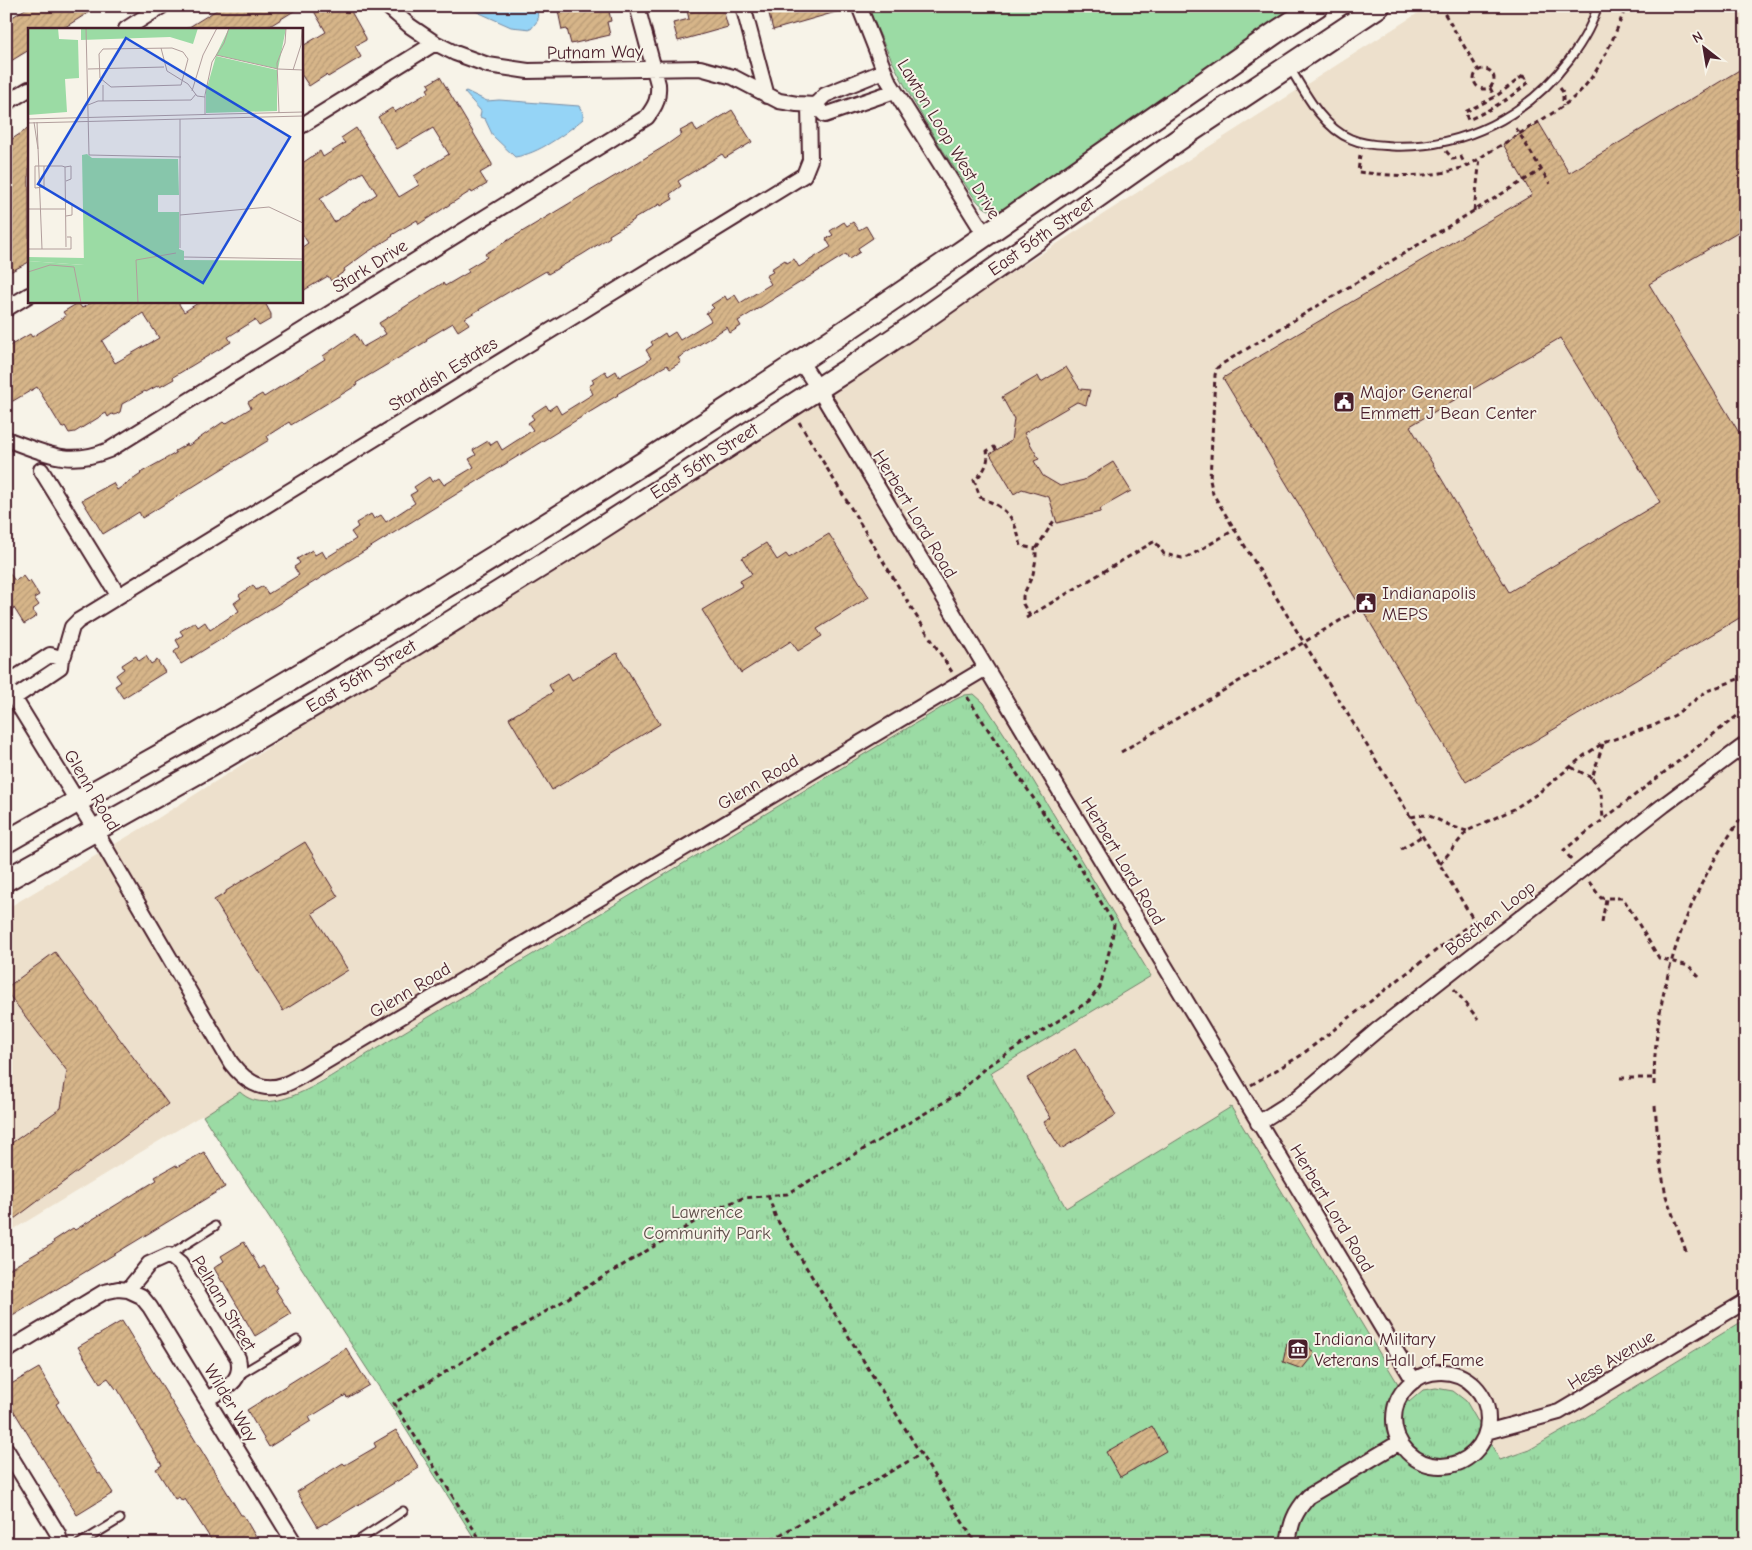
<svg xmlns="http://www.w3.org/2000/svg" width="1752" height="1550" font-family="'Comic Neue',sans-serif">
	<defs>
		<pattern id="park-tufts" width="24" height="20" patternUnits="userSpaceOnUse" patternTransform="scale(1.25)"><rect width="24" height="20" fill="#9bdba4"/><path d="M3 7l-1-3M5 7V3M7 7l1-3M15 17l-1-3M17 17v-4M19 17l1-3" fill="none" stroke="#87bc8d"/></pattern>
		<pattern id="building-hatch" width="6" height="6" patternUnits="userSpaceOnUse" patternTransform="scale(1.25)"><rect width="6" height="6" fill="#d6b589"/><path d="M-1 1l2-2M0 6l6-6M5 7l2-2" fill="none" stroke="#b99b76"/></pattern>
	</defs>
	<rect width="100%" height="100%" fill="#f7f3e8"/>
	<filter id="ink" filterUnits="userSpaceOnUse"><feTurbulence type="fractalNoise" baseFrequency=".02" numOctaves="2"/><feDisplacementMap in="SourceGraphic" scale="10" xChannelSelector="R" yChannelSelector="G"/><feConvolveMatrix kernelMatrix="1 2 1 2 8 2 1 2 1" color-interpolation-filters="sRGB"/></filter>
	<g filter="url(#ink)">
		<path fill="#ede0cc" d="M 1429,6 L 1746,6 L 1746,1319 L 1578,1422 L 1529,1450 L 1500,1460 L 1466,1401 L 1409,1403 L 1231,1107 L 1067,1209 L 990,1073 L 965,695 L 635,891 L 356,1061 L 296,1095 L 281,1100 L 258,1101 L 245,1097 L 197,1118 L 6,1234 L 6,909 L 152,822 Z"/>
		<path fill="#9bdba4" stroke="#727d68" d="M 868,6 L 1306,6 L 1027,192 C 1005,209 994,223 973,196 C 932,135 895,76 868,6 Z"/>
		<path fill="url(#park-tufts)" stroke="#727d68" d="M 974,694 L 984,703 L 1016,752 L 1151,976 L 990,1073 L 1066,1208 L 1231,1107 L 1409,1402 L 1423,1390 L 1436,1388 L 1453,1391 L 1466,1401 L 1500,1460 L 1529,1450 L 1578,1422 L 1746,1319 L 1746,1544 L 478,1544 L 388,1401 L 203,1116 L 240,1092 C 270,1121 328,1077 356,1061 L 954,700 L 965,695 Z"/>
		<path fill="#95d4f6" stroke="#778ca5" d="M 464,6 L 537,6 L 538,20 L 531,29 L 511,27 Z
			M 466,91 L 487,101 L 499,100 L 579,106 L 583,113 L 583,119 C 565,134 538,154 515,157 L 493,136 L 485,119 L 480,117 L 481,111 L 464,92 Z"/>
		<path fill="url(#building-hatch)" stroke="#4a1f2b" fill-rule="evenodd" d="M 30,6 L 99,6 L 62,29 L 29,29 L 29,50 L 6,64 L 6,21 Z
			M 223,6 L 302,6 L 265,29 L 186,29 Z
			M 311,6 L 348,6 L 366,38 L 366,40 L 355,46 L 361,57 L 328,77 L 326,75 L 309,86 L 301,74 L 301,47 L 326,32 Z
			M 580,6 L 608,6 L 611,21 L 607,22 L 610,35 L 571,44 L 567,29 L 562,30 L 558,11 Z
			M 686,6 L 722,6 L 728,27 L 678,41 L 673,23 L 689,19 Z
			M 767,6 L 842,6 L 843,10 L 773,30 Z
			M 1746,66 L 1746,227 L 1649,284 L 1746,444 L 1746,614 L 1466,782 L 1223,378 L 1532,195 L 1503,144 L 1539,123 L 1569,173 ZM 1560,338 L 1660,502 L 1509,592 L 1410,426 Z
			M 440,77 L 492,164 L 492,166 L 480,173 L 487,184 L 472,193 L 471,191 L 419,224 L 417,220 L 392,235 L 393,236 L 366,253 L 344,269 L 345,271 L 331,281 L 328,276 L 301,292 L 301,248 L 308,243 L 301,232 L 301,164 L 320,151 L 323,157 L 345,143 L 341,138 L 356,128 L 399,197 L 419,185 L 414,176 L 449,154 L 433,128 L 397,149 L 378,117 L 392,108 L 395,112 L 429,92 L 427,89 L 430,87 L 428,84 ZM 363,172 L 377,194 L 334,222 L 320,199 Z
			M 732,110 L 752,142 L 725,158 L 722,154 L 678,181 L 681,186 L 670,194 L 673,199 L 661,206 L 660,204 L 634,219 L 634,220 L 609,235 L 610,237 L 583,254 L 548,274 L 546,271 L 517,288 L 517,287 L 465,318 L 469,324 L 458,331 L 453,323 L 426,339 L 427,341 L 356,383 L 357,385 L 321,407 L 291,425 L 289,422 L 267,436 L 269,440 L 142,518 L 139,512 L 103,534 L 82,500 L 113,483 L 117,490 L 141,474 L 140,473 L 176,453 L 175,451 L 187,444 L 188,446 L 223,422 L 225,424 L 251,408 L 248,402 L 262,394 L 264,397 L 325,359 L 323,356 L 355,334 L 363,347 L 386,334 L 379,323 L 443,283 L 445,286 L 469,272 L 467,269 L 487,257 L 485,254 L 665,146 L 682,134 L 680,131 L 693,124 L 697,132 Z
			M 29,128 L 29,262 L 6,274 L 6,143 Z
			M 844,222 L 847,226 L 853,222 L 859,230 L 866,226 L 873,238 L 858,248 L 860,252 L 849,259 L 846,254 L 738,321 L 741,326 L 730,333 L 727,327 L 678,358 L 681,362 L 670,369 L 667,365 L 617,394 L 618,395 L 575,421 L 181,664 L 174,652 L 180,647 L 176,640 L 183,635 L 180,631 L 195,622 L 198,627 L 205,622 L 210,630 L 239,611 L 234,603 L 241,598 L 239,595 L 253,585 L 256,590 L 263,586 L 268,594 L 299,575 L 294,567 L 300,563 L 297,559 L 312,550 L 315,555 L 322,551 L 326,558 L 356,539 L 351,532 L 358,527 L 356,523 L 371,514 L 374,519 L 381,515 L 386,522 L 415,503 L 410,495 L 417,491 L 414,487 L 429,477 L 432,482 L 439,478 L 444,485 L 474,467 L 469,459 L 476,455 L 473,450 L 488,441 L 491,445 L 497,441 L 502,450 L 533,430 L 528,423 L 534,419 L 531,415 L 546,405 L 549,410 L 556,405 L 561,414 L 593,394 L 589,386 L 594,383 L 592,379 L 605,371 L 608,376 L 616,371 L 619,377 L 645,363 L 651,358 L 646,350 L 653,345 L 651,342 L 665,333 L 667,337 L 675,332 L 680,340 L 711,321 L 706,313 L 714,308 L 711,305 L 725,296 L 727,300 L 735,295 L 740,303 L 771,284 L 766,276 L 773,272 L 771,269 L 785,260 L 787,263 L 794,259 L 799,267 L 831,247 L 826,239 L 833,235 L 830,231 Z
			M 94,301 L 177,301 L 184,312 L 201,301 L 264,301 L 271,314 L 271,319 L 259,326 L 255,320 L 228,337 L 231,342 L 173,377 L 174,379 L 160,387 L 159,385 L 146,392 L 145,391 L 122,404 L 120,412 L 115,415 L 112,414 L 108,417 L 106,413 L 75,432 L 69,433 L 65,426 L 62,428 L 37,387 L 6,405 L 6,348 L 30,334 L 32,337 L 66,316 L 63,312 L 78,303 L 82,308 ZM 143,313 L 159,338 L 115,363 L 102,341 Z
			M 1066,367 L 1080,389 L 1090,390 L 1086,405 L 1077,402 L 1024,433 L 1039,459 L 1034,461 L 1043,476 L 1060,486 L 1084,480 L 1113,462 L 1131,491 L 1101,508 L 1100,512 L 1057,523 L 1049,497 L 1022,489 L 1014,494 L 990,454 L 1011,441 L 1014,419 L 1002,397 L 1038,376 L 1041,382 Z
			M 829,534 L 869,597 L 817,629 L 822,636 L 798,651 L 791,641 L 741,673 L 702,610 L 742,586 L 740,581 L 752,574 L 742,558 L 766,543 L 777,560 L 786,554 L 789,558 Z
			M 6,568 L 15,581 L 23,576 L 28,583 L 30,581 L 39,595 L 34,598 L 39,605 L 32,610 L 37,616 L 24,624 L 14,608 L 6,613 Z
			M 617,653 L 660,724 L 552,790 L 509,718 L 553,692 L 549,685 L 568,673 L 572,680 Z
			M 136,656 L 139,661 L 146,656 L 151,664 L 157,660 L 165,672 L 123,698 L 115,686 L 121,682 L 116,675 L 124,669 L 122,665 Z
			M 305,842 L 338,897 L 312,913 L 348,970 L 283,1011 L 214,900 L 226,893 L 226,891 Z
			M 55,952 L 168,1104 L 14,1219 L 6,1208 L 6,1147 L 61,1108 L 67,1071 L 6,991 L 6,988 Z
			M 1075,1049 L 1116,1115 L 1061,1149 L 1044,1122 L 1051,1118 L 1027,1078 Z
			M 204,1152 L 225,1187 L 6,1320 L 6,1271 L 54,1243 L 53,1241 L 73,1228 L 75,1230 L 157,1180 L 155,1177 L 176,1165 L 177,1167 Z
			M 244,1242 L 260,1269 L 264,1266 L 277,1288 L 275,1289 L 291,1314 L 255,1336 L 223,1281 L 222,1282 L 214,1268 L 224,1261 L 221,1256 Z
			M 122,1321 L 241,1515 L 243,1515 L 260,1544 L 214,1544 L 185,1499 L 182,1501 L 179,1497 L 175,1499 L 156,1469 L 162,1465 L 117,1388 L 116,1389 L 108,1378 L 100,1383 L 78,1347 Z
			M 1304,1339 L 1314,1354 L 1302,1369 L 1283,1362 L 1287,1343 Z
			M 346,1348 L 369,1385 L 347,1398 L 346,1395 L 315,1414 L 309,1417 L 311,1421 L 269,1447 L 247,1410 Z
			M 39,1368 L 59,1402 L 56,1404 L 98,1474 L 100,1473 L 113,1493 L 77,1515 L 6,1398 L 6,1387 Z
			M 1152,1426 L 1166,1451 L 1120,1477 L 1106,1452 Z
			M 396,1430 L 419,1468 L 326,1524 L 325,1523 L 318,1527 L 297,1492 L 343,1463 L 345,1465 L 376,1447 L 374,1443 Z"/>
		<g fill="none" stroke-linecap="round" stroke-linejoin="round">
			<g stroke="#4a1f2b" stroke-width="11">
				<path id="lane" d="M 1290,68 C 1305,93 1323,128 1351,139 C 1364,145 1379,145 1392,146 C 1463,149 1527,116 1569,60 C 1581,44 1593,26 1597,6
					M 169,1255 L 215,1226
					M 239,1375 L 297,1340
					M 79,1544 L 120,1519
					M 353,1544 L 403,1511"/>
			</g>
			<g stroke="#4a1f2b" stroke-width="18">
				<path id="street" d="M 387,6 L 410,26 L 435,43 L 455,53 L 488,65 L 528,71 L 700,68 L 733,77 L 779,101 L 797,104 L 815,105 L 825,95 L 884,71
					M 743,6 L 767,96
					M 859,6 L 888,80 L 985,235
					M 126,29 L 162,6
					M 6,103 L 29,89
					M 815,105 L 825,115 L 895,91
					M 301,126 L 435,43
					M 6,309 L 29,295
					M 800,361 L 818,388 L 1414,1381
					M 6,439 C 45,453 68,467 109,450 L 647,117 C 656,105 659,99 658,84 L 637,6
					M 41,470 L 118,595
					M 6,684 L 50,655 L 61,658
					M 6,685 L 95,830 L 231,1063 C 243,1079 261,1093 283,1085 C 290,1083 298,1078 305,1074 L 986,668
					M 14,698 L 60,667 L 61,658 L 64,655 L 72,627 L 78,621 L 804,175 L 810,160 L 809,105
					M 1258,1123 L 1296,1099 L 1376,1031 L 1664,805 L 1746,744
					M 128,1290 L 149,1264 L 169,1255 L 180,1264 L 238,1358 C 244,1382 225,1388 207,1399
					M 6,1351 L 104,1292 L 118,1289 L 128,1290 L 141,1296 L 150,1307 L 295,1544
					M1394 1419a47 47 0 1 1 94 0a47 47 0 1 1-94 0Z
					M 1486,1432 L 1559,1412 L 1746,1301
					M 6,1449 L 58,1534 L 61,1544
					M 1288,1544 C 1291,1522 1294,1513 1309,1496 L 1400,1442"/>
			</g>
			<g stroke="#4a1f2b" stroke-width="25">
				<path id="primary" d="M 6,842 C 80,799 156,758 231,715 C 407,612 582,504 753,392 C 931,276 1104,152 1278,31 L 1317,6
					M 6,880 L 213,764 L 367,674 L 573,546 L 855,365 L 932,313 L 1188,133 L 1379,6"/>
			</g>
			<path stroke="#4a1f2b" stroke-width="3" stroke-dasharray="5 4" stroke-linecap="butt" d="M 1440,6 L 1479,71
				M1474 79a10 10 0 1 1 20 0a10 10 0 1 1-20 0Z
				M 1523,76 L 1529,82 C 1510,98 1491,110 1468,120 L 1465,112 L 1495,97 Z
				M 1490,88 L 1495,97
				M 1560,88 L 1563,92 L 1563,106
				M 1516,128 L 1550,184
				M 1446,151 L 1453,159 L 1461,157 L 1466,166
				M 1360,155 L 1358,172 C 1393,176 1431,179 1464,167 C 1472,164 1480,158 1487,153 C 1502,145 1516,136 1530,127 C 1549,115 1570,104 1585,86 C 1603,64 1615,35 1625,9 L 1618,6
				M 1474,211 L 1480,158
				M 799,422 L 915,614 L 952,672
				M 996,450 L 994,447 L 987,451 C 990,462 983,474 974,480 L 980,497 C 1008,509 1014,516 1021,546 L 1036,549
				M 1030,616 L 1023,604 L 1023,596 L 1033,574 L 1036,559 L 1036,549 L 1055,519
				M 1026,618 L 1155,541 L 1164,554 L 1182,558 L 1188,557 L 1234,530
				M 1603,744 L 1592,778 L 1601,793 L 1603,819
				M 1121,752 L 1361,608
				M 1571,767 L 1592,778
				M 1411,817 C 1429,813 1429,816 1445,823 C 1452,827 1460,829 1467,831
				M 1401,849 L 1422,836
				M 1571,859 L 1564,850 L 1746,709
				M 1440,864 L 1467,831 L 1514,809 L 1537,794 L 1585,755 L 1603,743 L 1655,725 L 1675,715 L 1707,691 L 1746,676
				M 1589,882 L 1601,898 L 1623,898 L 1659,958 L 1689,966 L 1699,977
				M 1602,922 L 1606,899
				M 1481,932 L 1213,494 L 1210,480 L 1215,375 L 1217,368 L 1222,364 L 1541,170
				M 1454,989 L 1478,1019
				M 1620,1078 L 1654,1078
				M 1251,1085 L 1300,1056 L 1474,921
				M 1654,1085 C 1654,987 1687,890 1746,812
				M 1655,1106 L 1660,1163 L 1666,1196 L 1687,1254
				M 768,1195 L 776,1218 L 976,1544
				M 483,1544 L 394,1403 L 716,1209 L 743,1198 L 787,1194 L 958,1094 L 986,1067 L 1089,1001 L 1100,987 L 1112,940 L 1114,924 L 1080,867 L 1009,762 L 966,695
				M 764,1544 L 921,1454"/>
			<use href="#lane" stroke="#f7f3e8" stroke-width="7"/>
			<use href="#street" stroke="#f7f3e8" stroke-width="14"/>
			<use href="#primary" stroke="#f7f3e8" stroke-width="21"/>
		</g>
	</g>
	<defs>
		<g id="civic-square" transform="scale(1.125)"><rect x="-9" y="-9" width="18" height="18" rx="4" fill="#4a1f2b" stroke="#f7f3e8"/><path d="M-.6-6.5H3V-4.5H.6V-3L4-1V1h2V6H-6V1h2V-1L-.6-3ZM-1.2 2.5V6h2.4V2.5Z" fill="#fff"/></g>
		<g id="museum-square" transform="scale(1.125)"><rect x="-9" y="-9" width="18" height="18" rx="4" fill="#4a1f2b" stroke="#f7f3e8"/><path d="M0-6L6-3V-2H-6V-3ZM-5-1h2V3h-2ZM-1-1h2V3h-2ZM3-1h2V3H3ZM-6 4H6V6H-6Z" fill="#fff"/></g>
	</defs>
	<g fill-rule="evenodd">
		<use href="#civic-square" x="1344" y="402"/>
		<use href="#civic-square" x="1366" y="603"/>
		<use href="#museum-square" x="1298" y="1349"/>
	</g>
	<g text-anchor="middle" stroke-width="4" stroke-linejoin="round" paint-order="stroke">
		<g font-size="18" fill="#4a1f2b" stroke="#f7f3e8">
			<text transform="translate(595 52) rotate(-1)" y="6">Putnam Way</text>
			<text transform="translate(949 139) rotate(59)" y="6">Lawton Loop West Drive</text>
			<text transform="translate(1041 236) rotate(-35)" y="6">East 56th Street</text>
			<text transform="translate(370 266) rotate(-32)" y="6">Stark Drive</text>
			<text transform="translate(443 374) rotate(-32)" y="6">Standish Estates</text>
			<text transform="translate(704 461) rotate(-33)" y="6">East 56th Street</text>
			<text transform="translate(915 514) rotate(59)" y="6">Herbert Lord Road</text>
			<text transform="translate(361 676) rotate(-31)" y="6">East 56th Street</text>
			<text transform="translate(758 782) rotate(-31)" y="6">Glenn Road</text>
			<text transform="translate(92 790) rotate(59)" y="6">Glenn Road</text>
			<text transform="translate(1123 861) rotate(59)" y="6">Herbert Lord Road</text>
			<text transform="translate(1490 918) rotate(-38)" y="6">Boschen Loop</text>
			<text transform="translate(410 990) rotate(-31)" y="6">Glenn Road</text>
			<text transform="translate(1332 1208) rotate(59)" y="6">Herbert Lord Road</text>
			<text transform="translate(224 1303) rotate(59)" y="6">Pelham Street</text>
			<text transform="translate(1611 1360) rotate(-31)" y="6">Hess Avenue</text>
			<text transform="translate(231 1403) rotate(59)" y="6">Wilder Way</text>
		</g>
		<g font-size="18" fill="#4a1f2b" stroke="#f7f3e8" text-anchor="start">
			<text x="1360" y="398">Major General<tspan x="1360" dy="21">Emmett J Bean Center</tspan></text>
			<text x="1382" y="599">Indianapolis<tspan x="1382" dy="21">MEPS</tspan></text>
			<text x="1314" y="1345">Indiana Military<tspan x="1314" dy="21">Veterans Hall of Fame</tspan></text>
		</g>
		<g font-size="18" fill="#5e4e49" stroke="#f7f3e8">
			<text x="707" y="1218">Lawrence<tspan x="707" dy="21">Community Park</tspan></text>
		</g>
	</g>
	<g transform="translate(28 28)">
		<rect width="275" height="275" fill="#f7f3e8"/>
		<path d="M 188,28 L 249,42 L 249,83 L 178,85 L 178,63 Z" fill="#9bdba4"/>
		<path d="M 0,229 L 56,230 L 56,237 L 0,233 Z" fill="#9bdba4"/>
		<path d="M 0,0 L 30,0 L 31,11 L 50,12 L 51,50 L 37,51 L 39,84 L 0,87 ZM 53,0 L 170,0 L 165,16 L 142,9 L 53,12 ZM 201,0 L 258,0 L 250,41 L 188,27 ZM 59,126 L 64,130 L 150,131 L 151,167 L 130,167 L 130,184 L 151,184 L 151,221 L 156,223 L 156,232 L 275,233 L 275,275 L 0,275 L 0,233 L 56,237 L 54,127 Z" fill="#9bdba4"/>
		<path fill="none" stroke="#b29e9c" stroke-width="1" d="M 58,0 L 61,127 L 153,129M 133,20 L 139,43 L 160,56 L 169,68 L 177,69M 144,20 L 155,24 L 160,31 L 153,57 L 83,59 L 72,50 L 71,26 L 75,21 ZM 188,27 L 250,41 L 275,42M 60,41 L 136,39M 265,42 L 273,17 L 274,0M 75,57 L 75,73M 164,63 L 175,27 L 189,0M 60,77 L 70,73 L 163,72 L 168,66M 251,85 L 249,35 L 257,15 L 258,0M 177,86 L 177,67 L 184,34 L 196,15 L 201,0M 0,91 L 275,84M 152,91 L 152,220M 6,94 L 10,121M 9,94 L 14,221M 0,95 L 275,88M 16,138 L 16,159 L 7,160 L 7,138 L 34,138 L 37,139 L 43,138 L 43,151 L 38,153M 37,139 L 38,219M 38,174 L 44,176 L 44,187 L 38,188M 0,181 L 38,181M 152,187 L 241,179 L 275,195M 0,221 L 43,221 L 43,209 L 39,209M 156,229 L 275,231M 0,244 L 22,237 L 46,239 L 53,275M 110,275 L 108,232 L 148,225"/>
		<path fill="#1d4ed8" fill-opacity="0.15" stroke="#1d4ed8" stroke-width="2.5" d="M 98,10 L 262,109 L 175,255 L 10,156 Z"/>
		<rect width="275" height="275" fill="none" stroke="#4a1f2b" stroke-width="2.5"/>
	</g>
	<rect width="1752" height="1550" fill="none" stroke="#f7f3e8" stroke-width="25"/>
	<rect x="12" y="12" width="1727" height="1525" fill="none" stroke="#4a1f2b" stroke-width="2" filter="url(#ink)"/>
	<g transform="translate(1704 48) rotate(329)" stroke="#f7f3e8" stroke-width="4" paint-order="stroke">
	<path d="M0-4L9 19L0 12L-9 19Z" fill="#4a1f2b"/>
	<text y="-8" font-size="14" font-weight="bold" text-anchor="middle" fill="#4a1f2b">N</text>
	</g>
</svg>
